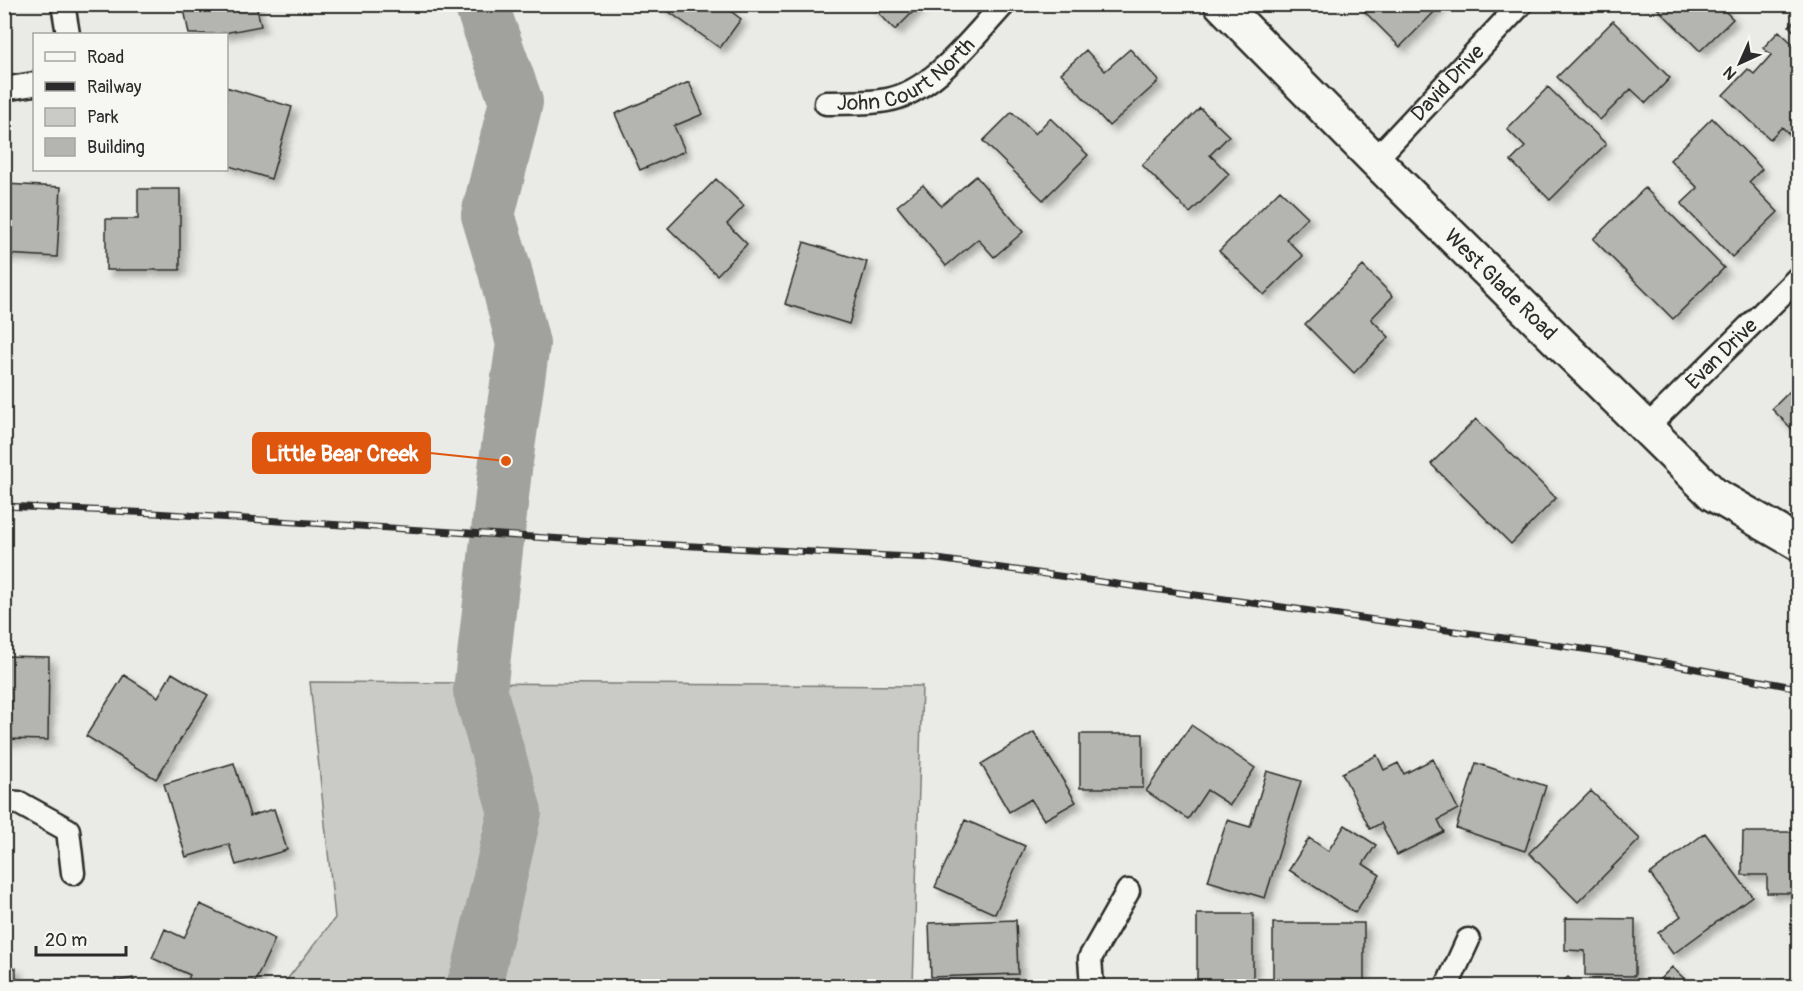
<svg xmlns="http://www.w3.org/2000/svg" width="1803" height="991" font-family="Pangolin,sans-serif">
	<defs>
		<filter id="shadow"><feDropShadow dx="5.5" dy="5.5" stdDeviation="3" flood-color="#0004"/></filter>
	</defs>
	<rect width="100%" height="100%" fill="#eaeae6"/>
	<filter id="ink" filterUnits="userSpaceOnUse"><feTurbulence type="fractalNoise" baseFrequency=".0167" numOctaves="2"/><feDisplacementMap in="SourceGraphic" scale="12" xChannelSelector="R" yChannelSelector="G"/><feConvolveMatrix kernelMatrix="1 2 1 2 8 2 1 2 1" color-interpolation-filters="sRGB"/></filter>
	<g filter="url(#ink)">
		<path fill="#cacac7" stroke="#7a7a79" stroke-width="1.5" d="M 310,682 L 922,686 L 913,986 L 282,986 L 335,918 Z"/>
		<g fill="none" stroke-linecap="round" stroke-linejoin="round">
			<path stroke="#a1a19e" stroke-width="54" d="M 473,986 L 478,973 L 515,812 L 480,691 L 506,461 L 523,344 L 505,271 L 488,215 L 516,102 L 481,4"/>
		</g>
		<path fill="#b4b4b1" stroke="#2b2b2b" stroke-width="1.5" filter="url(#shadow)" d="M 183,4 L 256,4 L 261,26 L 219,34 L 189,34 Z
			M 658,4 L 721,4 L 741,19 L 720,48 Z
			M 870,4 L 921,4 L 895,30 Z
			M 1357,4 L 1442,4 L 1400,47 Z
			M 1653,4 L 1718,4 L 1733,19 L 1700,51 Z
			M 1798,18 L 1798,36 L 1789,26 Z
			M 1613,21 L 1670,78 L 1646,103 L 1631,89 L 1600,120 L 1557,77 Z
			M 1779,31 L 1798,49 L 1798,143 L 1782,127 L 1770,139 L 1723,95 L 1748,69 L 1754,74 L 1771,55 L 1763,48 Z
			M 1130,49 L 1159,81 L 1109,126 L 1061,73 L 1086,50 L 1105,71 Z
			M 689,82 L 703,114 L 674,126 L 685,151 L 640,170 L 615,114 Z
			M 226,87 L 292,107 L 271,179 L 226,165 Z
			M 1548,87 L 1606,144 L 1550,200 L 1511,161 L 1525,147 L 1507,129 Z
			M 1200,108 L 1229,136 L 1210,155 L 1229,174 L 1190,213 L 1142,165 Z
			M 1012,112 L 1035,134 L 1050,118 L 1088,155 L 1043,200 L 983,141 Z
			M 1712,118 L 1762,169 L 1749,182 L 1778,212 L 1732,257 L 1681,204 L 1698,188 L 1670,160 Z
			M 976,176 L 1023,232 L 994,257 L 978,239 L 946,266 L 897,206 L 923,185 L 941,206 Z
			M 716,179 L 744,206 L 727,224 L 747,244 L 717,275 L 668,228 Z
			M 4,184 L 61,187 L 57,257 L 4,254 Z
			M 1645,188 L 1724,268 L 1673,319 L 1593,239 Z
			M 138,189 L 180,189 L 180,270 L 106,270 L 106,219 L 138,219 Z
			M 1280,190 L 1308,217 L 1286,239 L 1303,256 L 1264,295 L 1219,251 Z
			M 804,242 L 867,262 L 849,324 L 785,304 Z
			M 1363,266 L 1393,296 L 1371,319 L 1389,337 L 1354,373 L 1305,324 Z
			M 1798,383 L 1798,435 L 1772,409 Z
			M 1476,419 L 1556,498 L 1511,544 L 1431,464 Z
			M 4,656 L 49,657 L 48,740 L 4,739 Z
			M 172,673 L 208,695 L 156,779 L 86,736 L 124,675 L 158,697 Z
			M 1191,725 L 1255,768 L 1230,805 L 1207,790 L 1188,819 L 1146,791 Z
			M 1034,732 L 1076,802 L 1044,820 L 1031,799 L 1009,812 L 981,764 Z
			M 1080,734 L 1143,734 L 1143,788 L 1080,788 Z
			M 1377,755 L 1384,770 L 1398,763 L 1404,774 L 1433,759 L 1458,809 L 1438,820 L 1444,832 L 1397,855 L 1381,823 L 1370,829 L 1342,773 Z
			M 234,763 L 250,816 L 274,809 L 287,850 L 236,865 L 229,844 L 186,857 L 164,784 Z
			M 1476,763 L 1546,786 L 1525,851 L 1456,828 Z
			M 1267,771 L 1301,781 L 1265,898 L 1208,881 L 1227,820 L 1250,827 Z
			M 1591,791 L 1640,839 L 1578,902 L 1529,853 Z
			M 965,820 L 1025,846 L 995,914 L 935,887 Z
			M 1345,825 L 1376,845 L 1363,864 L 1380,875 L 1355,913 L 1289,870 L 1309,838 L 1328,851 Z
			M 1743,832 L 1798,832 L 1798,893 L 1767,893 L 1767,875 L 1742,875 Z
			M 1705,833 L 1752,896 L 1673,954 L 1658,933 L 1681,916 L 1650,874 Z
			M 200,904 L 275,939 L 253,986 L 185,986 L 190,975 L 152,958 L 165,929 L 184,938 Z
			M 1197,914 L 1253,914 L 1253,986 L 1197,986 Z
			M 1565,918 L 1635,919 L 1635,976 L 1585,975 L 1585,951 L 1565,950 Z
			M 1016,920 L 1018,974 L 931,977 L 929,923 Z
			M 1273,923 L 1364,923 L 1364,986 L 1273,986 Z
			M 1672,967 L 1692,986 L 1653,986 Z
			M 4,968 L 16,968 L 16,986 L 4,986 Z
			M 1568,977 L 1578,986 L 1558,986 Z
			M 133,978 L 135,986 L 91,986 Z"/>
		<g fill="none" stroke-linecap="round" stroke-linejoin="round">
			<g stroke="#2b2b2b" stroke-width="27">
				<g id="street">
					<path d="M 63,4 L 68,34"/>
					<path d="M 4,89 L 34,84"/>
					<path id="s1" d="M 826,103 C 846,102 867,104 887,100 C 933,92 973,37 1004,4"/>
					<path id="s2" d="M 1375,160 L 1521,4"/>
					<path id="s3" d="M 1646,428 L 1798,278"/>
					<path d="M 4,802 L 19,803 L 68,830 L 73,873"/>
					<path d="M 1092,986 L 1090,958 L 1128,891"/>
					<path d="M 1447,986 L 1468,940"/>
				</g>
			</g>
			<g stroke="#2b2b2b" stroke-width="38">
				<g id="secondary">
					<path id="s4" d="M 1221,4 L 1375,160 L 1713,494 L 1798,543"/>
				</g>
			</g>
			<use href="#street" stroke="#f6f6f2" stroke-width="22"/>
			<use href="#secondary" stroke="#f6f6f2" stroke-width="33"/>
			<g stroke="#2b2b2b" stroke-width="7">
				<path id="rail" d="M 4,506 L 154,513 L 596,541 L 930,558 L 1612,653 L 1798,688"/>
			</g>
			<use href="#rail" stroke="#f6f6f2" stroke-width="4.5" stroke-dasharray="14" stroke-linecap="butt"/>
		</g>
	</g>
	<g text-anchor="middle" stroke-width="4.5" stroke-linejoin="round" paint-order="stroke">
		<g font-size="21" fill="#2b2b2b" stroke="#f6f6f2">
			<text dy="7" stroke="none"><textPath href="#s1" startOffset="88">John Court North</textPath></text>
			<text dy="7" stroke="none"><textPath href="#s2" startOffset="106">David Drive</textPath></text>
			<text dy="7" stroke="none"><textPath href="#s4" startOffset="396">West Glade Road</textPath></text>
			<text dy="7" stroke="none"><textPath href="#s3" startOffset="106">Evan Drive</textPath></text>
		</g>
	</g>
	<path fill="none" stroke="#df570e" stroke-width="2" d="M506 461L430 453"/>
	<circle fill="#df570e" stroke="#f6f6f2" stroke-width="2" cx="506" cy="461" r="6"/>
	<rect fill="#df570e" stroke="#df570e" stroke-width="2" x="253" y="433" width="177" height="40" rx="6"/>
	<g font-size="22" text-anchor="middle" font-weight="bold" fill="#fff">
		<text x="342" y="461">Little Bear Creek</text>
	</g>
	<rect width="1803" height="991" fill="none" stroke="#f6f6f2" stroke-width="24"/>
	<rect x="12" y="12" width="1779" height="967" fill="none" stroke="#2b2b2b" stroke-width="2" filter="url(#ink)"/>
	<rect x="33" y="33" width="195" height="138" fill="#f6f6f2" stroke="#a5a5a2" stroke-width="1.5"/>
	<rect x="45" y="52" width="30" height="9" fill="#f6f6f2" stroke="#a5a5a2" stroke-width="1.5"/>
	<text x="87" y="63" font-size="18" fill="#2b2b2b">Road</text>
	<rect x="45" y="82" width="30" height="9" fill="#2b2b2b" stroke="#a5a5a2" stroke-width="1.5"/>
	<text x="87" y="93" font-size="18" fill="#2b2b2b">Railway</text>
	<rect x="45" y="108" width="30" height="18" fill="#cacac7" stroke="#a5a5a2" stroke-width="1.5"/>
	<text x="87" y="123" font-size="18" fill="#2b2b2b">Park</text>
	<rect x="45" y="138" width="30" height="18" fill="#b4b4b1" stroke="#a5a5a2" stroke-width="1.5"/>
	<text x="87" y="153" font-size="18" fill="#2b2b2b">Building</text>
	<g transform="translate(1740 63) rotate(225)" stroke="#f6f6f2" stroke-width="4.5" paint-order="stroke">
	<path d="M0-4.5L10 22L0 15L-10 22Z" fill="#2b2b2b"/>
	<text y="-9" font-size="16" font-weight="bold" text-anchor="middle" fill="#2b2b2b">N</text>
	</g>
	<path d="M36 946v9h90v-9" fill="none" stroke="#2b2b2b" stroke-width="3"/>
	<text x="45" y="946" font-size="18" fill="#2b2b2b" stroke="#f6f6f2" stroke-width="4.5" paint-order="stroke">20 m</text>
</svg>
